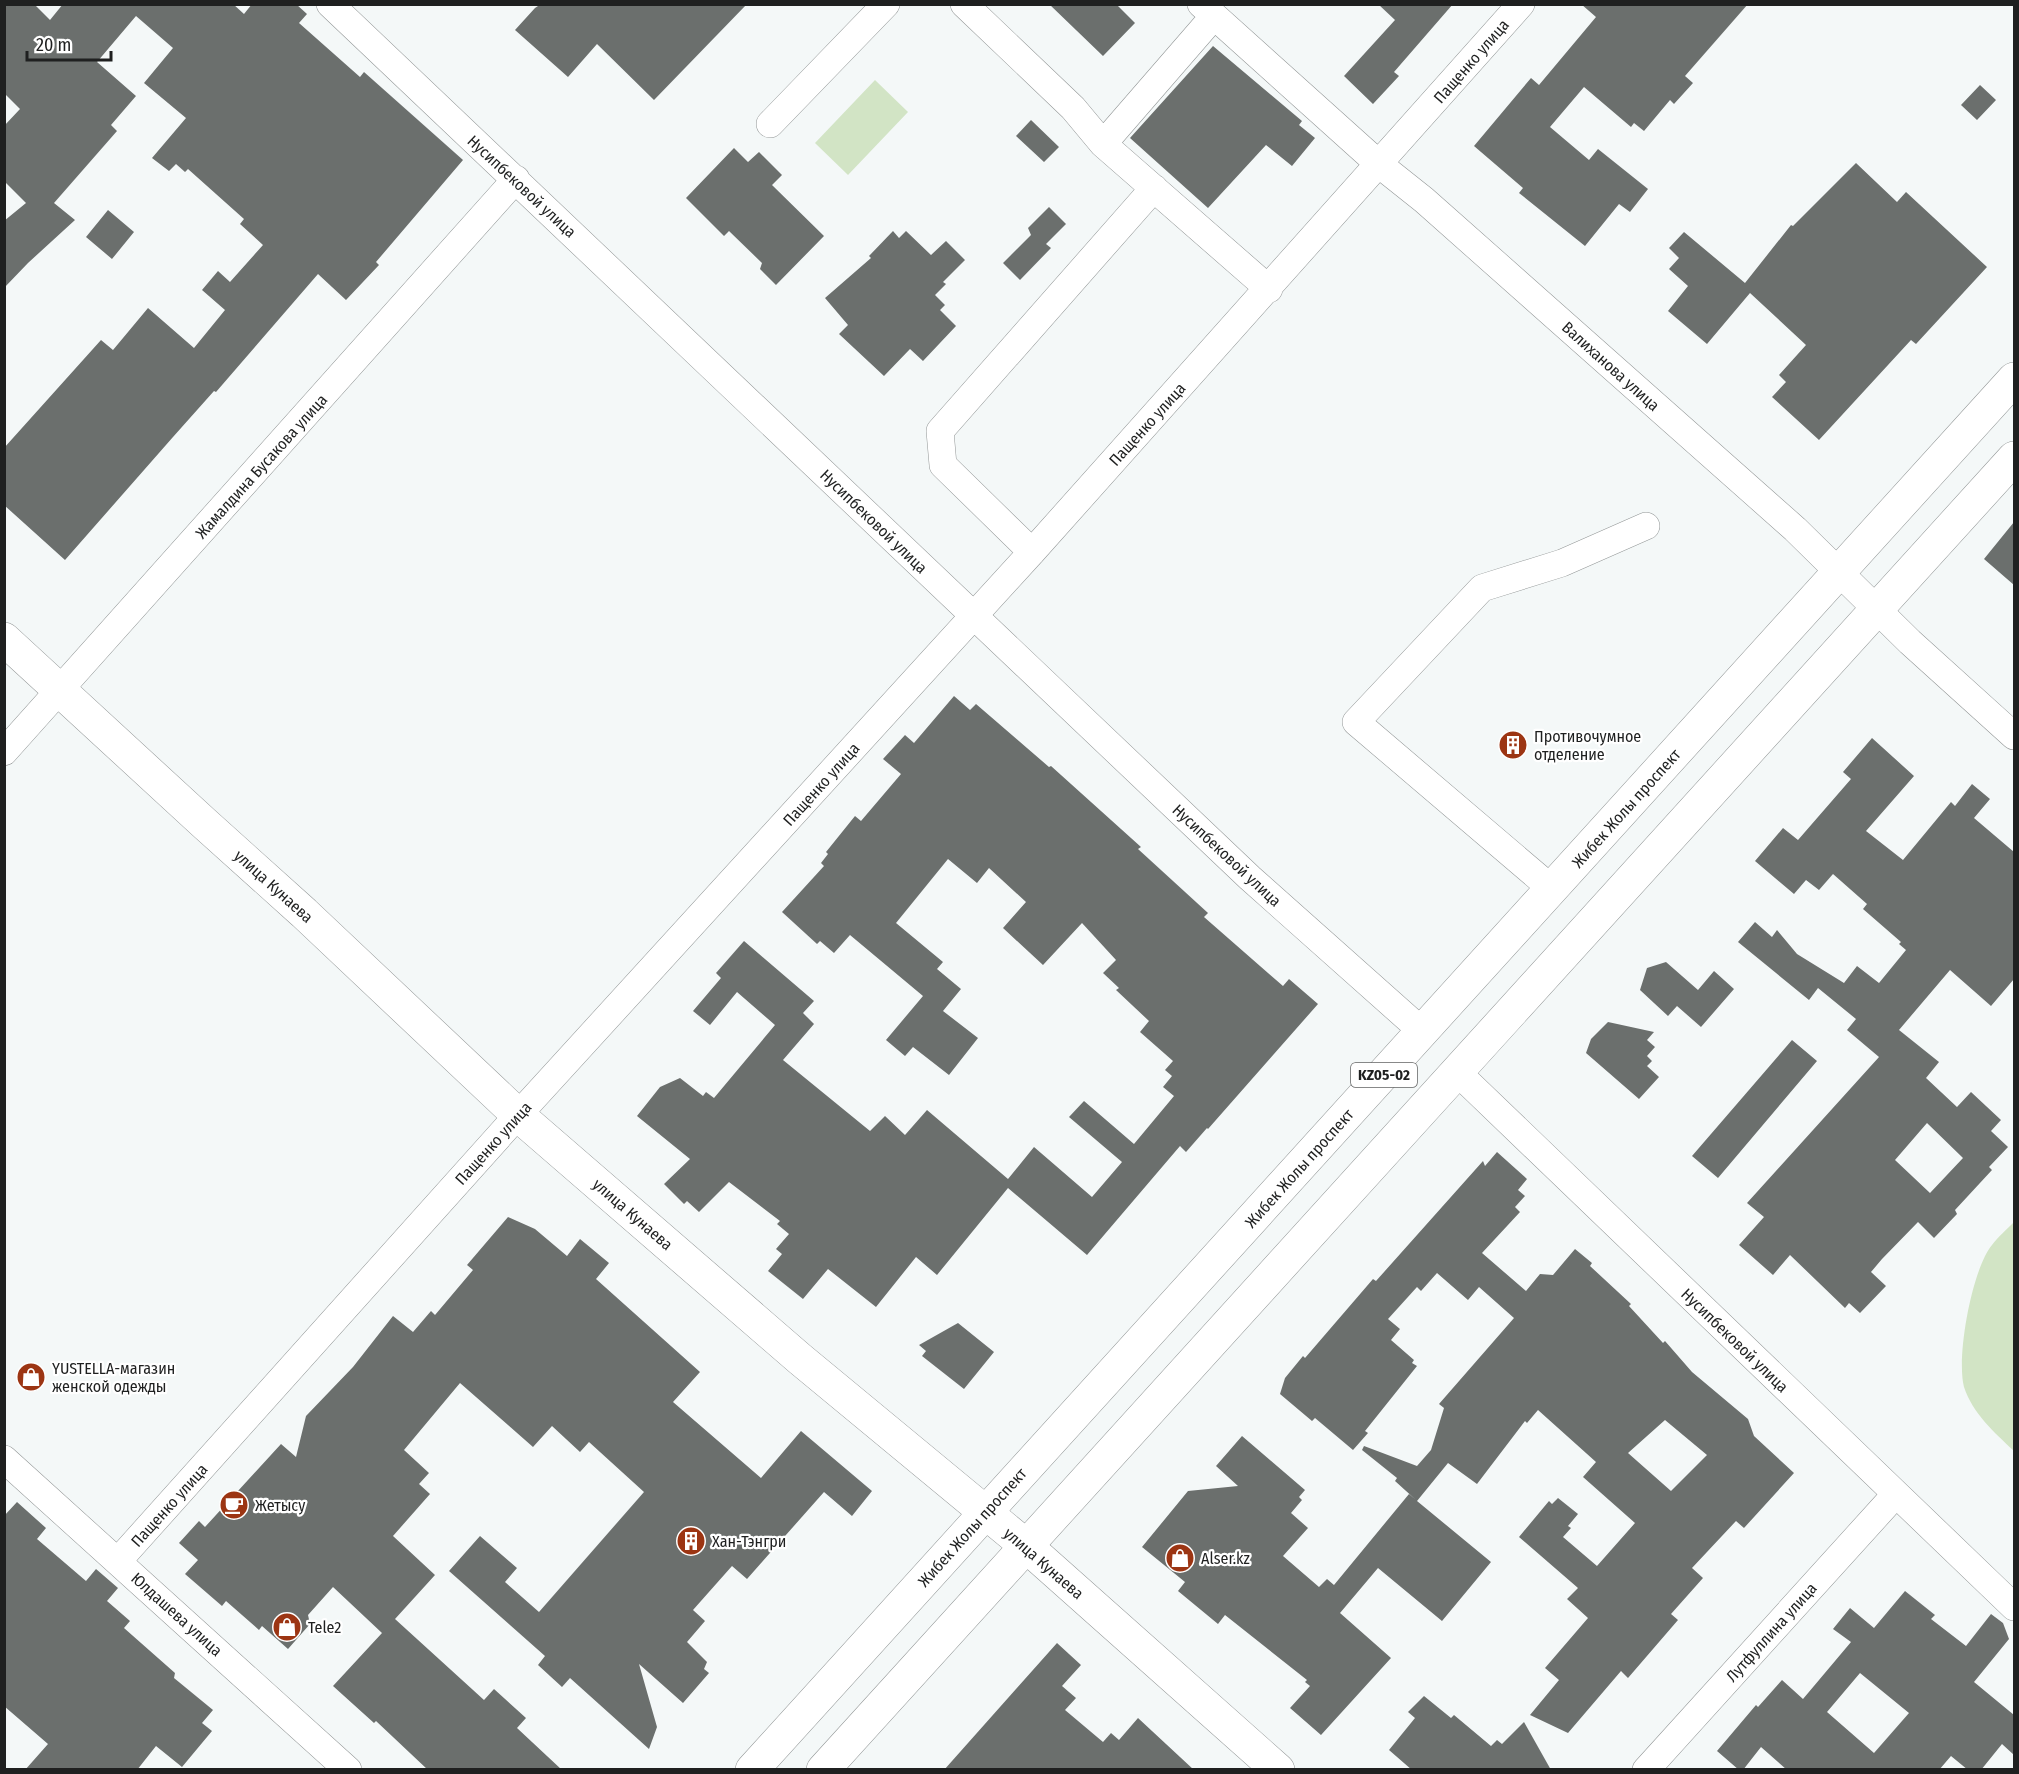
<svg xmlns="http://www.w3.org/2000/svg" width="2019" height="1774" font-family="'Fira Sans Condensed',sans-serif">
	<rect width="100%" height="100%" fill="#f4f8f8"/>
	<path fill="#d2e4c5" d="M 875,80 L 908,112 L 848,175 L 815,143 Z
		M 2014,1222 L 2014,1451 C 1994,1432 1973,1414 1964,1387 C 1956,1357 1972,1269 1992,1245 C 1998,1237 2007,1229 2014,1222 Z"/>
	<path fill="#6b6f6d" fill-rule="evenodd" d="M 4,4 L 34,4 L 50,20 L 63,4 L 233,4 L 244,14 L 252,4 L 296,4 L 307,14 L 299,23 L 360,77 L 364,72 L 463,160 L 376,262 L 379,265 L 346,300 L 318,274 L 216,392 L 214,391 L 173,437 L 65,560 L 4,505 L 4,448 L 101,340 L 113,350 L 148,308 L 194,348 L 225,310 L 202,290 L 218,271 L 230,282 L 263,245 L 240,224 L 244,219 L 188,169 L 185,172 L 176,164 L 169,171 L 152,158 L 186,118 L 144,83 L 173,48 L 136,16 L 97,62 L 136,96 L 111,125 L 117,131 L 54,203 L 75,220 L 28,263 L 4,288 L 4,221 L 26,203 L 4,181 L 4,126 L 20,109 L 4,93 Z
		M 541,4 L 747,4 L 654,100 L 597,44 L 568,77 L 515,30 L 535,8 Z
		M 1049,4 L 1116,4 L 1135,23 L 1103,56 Z
		M 1378,4 L 1453,4 L 1394,72 L 1399,76 L 1373,104 L 1344,76 L 1395,20 Z
		M 1581,4 L 1748,4 L 1685,76 L 1693,83 L 1674,104 L 1670,100 L 1644,131 L 1634,123 L 1631,127 L 1584,87 L 1550,127 L 1589,160 L 1598,149 L 1648,189 L 1630,212 L 1619,204 L 1585,246 L 1519,193 L 1523,188 L 1474,146 L 1531,78 L 1539,85 L 1596,17 Z
		M 1213,46 L 1302,121 L 1299,125 L 1315,138 L 1292,166 L 1266,145 L 1208,208 L 1130,138 Z
		M 1980,85 L 1996,100 L 1977,120 L 1961,105 Z
		M 1031,120 L 1059,147 L 1044,162 L 1016,136 Z
		M 734,148 L 748,162 L 759,152 L 782,175 L 772,185 L 824,236 L 776,285 L 760,269 L 762,263 L 729,231 L 724,236 L 686,198 Z
		M 1856,163 L 1897,202 L 1906,192 L 1987,267 L 1916,344 L 1911,340 L 1819,440 L 1772,397 L 1786,382 L 1779,375 L 1806,345 L 1750,293 L 1707,344 L 1668,311 L 1688,286 L 1669,269 L 1679,258 L 1669,248 L 1684,232 L 1745,283 L 1791,225 L 1793,226 Z
		M 1049,207 L 1066,224 L 1046,244 L 1051,248 L 1020,280 L 1003,263 L 1031,235 L 1028,228 Z
		M 108,210 L 134,232 L 112,259 L 86,237 Z
		M 893,231 L 899,238 L 906,231 L 931,255 L 946,241 L 965,260 L 943,282 L 946,284 L 935,295 L 945,305 L 940,310 L 956,326 L 923,361 L 910,349 L 884,376 L 839,334 L 848,325 L 825,298 L 871,258 L 869,256 Z
		M 2014,522 L 2014,585 L 1984,559 Z
		M 954,696 L 970,710 L 976,704 L 1049,767 L 1051,766 L 1141,847 L 1138,849 L 1208,913 L 1204,917 L 1283,986 L 1289,979 L 1318,1004 L 1208,1129 L 1207,1128 L 1186,1152 L 1180,1146 L 1087,1255 L 1008,1188 L 937,1275 L 916,1257 L 876,1307 L 828,1269 L 803,1299 L 768,1271 L 782,1254 L 776,1249 L 789,1234 L 777,1224 L 780,1221 L 729,1182 L 699,1212 L 687,1201 L 684,1204 L 664,1184 L 690,1159 L 637,1116 L 660,1087 L 680,1078 L 703,1096 L 706,1092 L 714,1098 L 775,1025 L 737,992 L 710,1025 L 693,1011 L 721,978 L 716,973 L 744,941 L 814,1001 L 803,1013 L 814,1024 L 783,1060 L 870,1131 L 885,1116 L 905,1135 L 927,1110 L 1008,1179 L 1034,1147 L 1092,1197 L 1122,1162 L 1069,1117 L 1084,1101 L 1134,1144 L 1174,1096 L 1163,1087 L 1172,1076 L 1165,1070 L 1173,1061 L 1140,1032 L 1149,1021 L 1116,990 L 1119,988 L 1103,973 L 1116,960 L 1082,923 L 1043,965 L 1003,928 L 1026,902 L 989,868 L 977,883 L 948,859 L 896,923 L 943,962 L 937,969 L 961,989 L 943,1011 L 978,1038 L 949,1075 L 913,1047 L 905,1056 L 886,1040 L 923,996 L 850,935 L 834,953 L 820,941 L 817,944 L 782,912 L 824,866 L 821,863 L 828,854 L 826,852 L 855,816 L 861,821 L 901,774 L 883,759 L 905,735 L 914,743 Z
		M 1872,738 L 1914,776 L 1866,831 L 1903,860 L 1951,802 L 1955,806 L 1972,784 L 1990,799 L 1974,818 L 2014,852 L 2014,979 L 1991,1006 L 1950,970 L 1899,1030 L 1939,1062 L 1926,1078 L 1957,1107 L 1971,1092 L 2001,1120 L 1991,1131 L 2008,1147 L 1989,1167 L 1992,1170 L 1955,1210 L 1957,1214 L 1934,1238 L 1918,1222 L 1882,1259 L 1871,1272 L 1886,1286 L 1860,1313 L 1849,1303 L 1845,1308 L 1790,1255 L 1773,1275 L 1739,1245 L 1764,1217 L 1747,1203 L 1879,1057 L 1847,1030 L 1856,1019 L 1818,988 L 1809,1000 L 1738,942 L 1755,922 L 1772,937 L 1777,930 L 1797,954 L 1844,983 L 1857,966 L 1879,983 L 1906,950 L 1899,944 L 1901,942 L 1863,909 L 1867,904 L 1833,874 L 1819,890 L 1806,880 L 1794,894 L 1755,861 L 1783,828 L 1798,840 L 1851,779 L 1843,772 ZM 1927,1123 L 1963,1158 L 1930,1193 L 1895,1160 Z
		M 1666,962 L 1698,990 L 1714,971 L 1734,989 L 1701,1027 L 1677,1006 L 1668,1016 L 1640,990 L 1647,968 Z
		M 1608,1022 L 1654,1032 L 1647,1040 L 1655,1047 L 1647,1056 L 1652,1061 L 1647,1066 L 1659,1077 L 1639,1099 L 1586,1053 L 1591,1039 Z
		M 1792,1040 L 1817,1061 L 1718,1178 L 1692,1156 Z
		M 1497,1152 L 1527,1179 L 1518,1190 L 1525,1196 L 1515,1207 L 1520,1212 L 1482,1253 L 1526,1291 L 1540,1274 L 1553,1275 L 1575,1249 L 1592,1263 L 1590,1266 L 1631,1304 L 1629,1306 L 1663,1343 L 1665,1341 L 1692,1372 L 1748,1419 L 1754,1436 L 1794,1473 L 1744,1528 L 1736,1521 L 1692,1568 L 1703,1578 L 1671,1614 L 1678,1620 L 1628,1678 L 1621,1671 L 1568,1733 L 1530,1715 L 1559,1680 L 1545,1668 L 1588,1618 L 1567,1599 L 1578,1588 L 1519,1537 L 1549,1501 L 1552,1504 L 1558,1498 L 1578,1514 L 1568,1526 L 1571,1528 L 1563,1537 L 1597,1566 L 1635,1523 L 1583,1477 L 1596,1462 L 1538,1410 L 1527,1423 L 1525,1421 L 1477,1484 L 1448,1463 L 1417,1501 L 1491,1562 L 1442,1621 L 1378,1568 L 1340,1613 L 1391,1658 L 1321,1735 L 1290,1708 L 1310,1686 L 1305,1682 L 1307,1680 L 1225,1615 L 1218,1624 L 1178,1591 L 1185,1582 L 1142,1547 L 1188,1491 L 1238,1486 L 1216,1466 L 1242,1436 L 1305,1490 L 1299,1497 L 1302,1500 L 1291,1513 L 1308,1528 L 1283,1556 L 1319,1587 L 1327,1579 L 1334,1585 L 1409,1494 L 1416,1500 L 1395,1481 L 1397,1478 L 1362,1450 L 1364,1446 L 1417,1466 L 1431,1450 L 1444,1408 L 1439,1404 L 1514,1318 L 1479,1287 L 1468,1300 L 1437,1273 L 1421,1291 L 1417,1287 L 1388,1319 L 1400,1329 L 1391,1340 L 1414,1360 L 1412,1363 L 1417,1366 L 1365,1431 L 1368,1433 L 1353,1450 L 1315,1418 L 1312,1421 L 1280,1394 L 1285,1378 L 1303,1356 L 1305,1358 L 1373,1279 L 1376,1281 L 1483,1161 L 1485,1166 ZM 1665,1420 L 1707,1455 L 1671,1491 L 1628,1453 Z
		M 508,1217 L 535,1229 L 567,1256 L 580,1239 L 609,1263 L 596,1279 L 700,1372 L 673,1402 L 761,1478 L 801,1431 L 872,1491 L 852,1516 L 824,1492 L 747,1579 L 732,1566 L 693,1610 L 705,1621 L 687,1642 L 707,1662 L 704,1669 L 709,1673 L 683,1703 L 639,1664 L 657,1727 L 649,1749 L 570,1678 L 562,1687 L 538,1665 L 545,1656 L 449,1571 L 480,1536 L 517,1568 L 505,1582 L 539,1612 L 644,1492 L 589,1442 L 580,1452 L 552,1426 L 533,1447 L 460,1383 L 404,1450 L 429,1473 L 419,1484 L 430,1494 L 393,1536 L 435,1575 L 395,1619 L 484,1700 L 494,1689 L 526,1718 L 517,1728 L 562,1770 L 428,1770 L 376,1721 L 374,1723 L 333,1686 L 382,1633 L 333,1587 L 308,1615 L 310,1624 L 288,1649 L 262,1626 L 259,1630 L 226,1601 L 222,1606 L 185,1574 L 198,1560 L 179,1543 L 199,1521 L 205,1527 L 281,1444 L 296,1457 L 306,1416 L 353,1367 L 393,1316 L 413,1332 L 431,1311 L 435,1315 L 473,1270 L 467,1265 Z
		M 958,1323 L 994,1352 L 964,1389 L 922,1356 L 926,1351 L 919,1345 Z
		M 17,1502 L 46,1528 L 37,1539 L 86,1581 L 96,1569 L 118,1588 L 107,1601 L 130,1621 L 124,1628 L 175,1673 L 174,1678 L 213,1710 L 202,1723 L 212,1731 L 182,1767 L 156,1746 L 137,1770 L 25,1770 L 48,1744 L 4,1706 L 4,1516 Z
		M 1905,1591 L 1935,1615 L 1931,1619 L 1966,1646 L 1991,1614 L 2003,1623 L 2009,1639 L 1974,1682 L 2014,1715 L 2014,1755 L 2002,1744 L 1981,1770 L 1968,1770 L 1951,1756 L 1939,1770 L 1787,1770 L 1761,1747 L 1743,1770 L 1739,1770 L 1717,1751 L 1756,1705 L 1758,1707 L 1782,1680 L 1803,1699 L 1851,1642 L 1833,1629 L 1850,1608 L 1874,1628 ZM 1860,1673 L 1909,1713 L 1874,1753 L 1827,1712 Z
		M 1057,1643 L 1081,1665 L 1062,1686 L 1076,1698 L 1065,1710 L 1103,1742 L 1111,1733 L 1119,1740 L 1138,1718 L 1194,1770 L 944,1770 Z
		M 1424,1696 L 1451,1718 L 1454,1715 L 1491,1746 L 1497,1740 L 1502,1744 L 1524,1722 L 1551,1770 L 1412,1770 L 1389,1750 L 1415,1718 L 1408,1712 Z"/>
	<g fill="none" stroke-linecap="round" stroke-linejoin="round">
		<g stroke="#929696" stroke-width="28">
			<path id="minor" d="M 330,4 L 1250,878 L 1423,1032
				M 964,4 L 1073,108 L 1103,144 L 1269,289
				M 1201,4 L 1380,165 L 1424,200 L 1795,529 L 1910,642 L 2014,736
				M 770,124 L 886,4
				M 1103,144 L 1214,16
				M 1032,552 L 943,465 L 940,431 L 1154,188
				M 4,752 L 516,179
				M 1552,889 L 1356,722 L 1482,588 L 1562,563 L 1646,526
				M 1456,1071 L 2014,1607
				M 4,1459 L 348,1770
				M 118,1561 L 518,1115 L 1032,552 L 1521,4
				M 1646,1770 L 1895,1495"/>
		</g>
		<g stroke="#929696" stroke-width="34">
			<path id="major" d="M 4,639 L 204,823 L 304,913 L 518,1115 L 800,1359 L 1025,1545 L 1278,1770"/>
		</g>
		<g stroke="#929696" stroke-width="34">
			<path id="highway" d="M 752,1770 L 2014,379
				M 823,1770 L 2014,458"/>
		</g>
		<use href="#minor" stroke="#fff" stroke-width="27"/>
		<use href="#major" stroke="#fff" stroke-width="33"/>
		<use href="#highway" stroke="#fff" stroke-width="33"/>
	</g>
	<defs>
		<g id="building-disc" transform="scale(1.5)"><circle r="9.5" fill="#9c3513" stroke="#fff"/><path d="M-4-6H4V6H1V3H-1V6H-4ZM-2.5-4.3h1.7v1.8h-1.7ZM.8-4.3h1.7v1.8H.8ZM-2.5-1h1.7V.8h-1.7ZM.8-1h1.7V.8H.8Z" fill="#fff"/></g>
		<g id="shop-disc" transform="scale(1.5)"><circle r="9.5" fill="#9c3513" stroke="#fff"/><path d="M-5-2.5h2.3a2.7 3.5 0 0 1 5.4 0H5L5.5 6h-11ZM-1.5-2.5h3a1.5 2.3 0 0 0-3 0Z" fill="#fff"/></g>
		<g id="cafe-disc" transform="scale(1.5)"><circle r="9.5" fill="#9c3513" stroke="#fff"/><path d="M-5.5-4.5H6V0H3Q3 3.5 0 3.5H-2.5Q-5.5 3.5-5.5 0ZM3-3.2v2h1.7v-2ZM-6 4.5H4V6H-6Z" fill="#fff"/></g>
	</defs>
	<g fill-rule="evenodd">
		<use href="#building-disc" x="1513" y="745"/>
		<use href="#shop-disc" x="31" y="1377"/>
		<use href="#cafe-disc" x="234" y="1505"/>
		<use href="#building-disc" x="691" y="1541"/>
		<use href="#shop-disc" x="1180" y="1558"/>
		<use href="#shop-disc" x="287" y="1627"/>
	</g>
	<g text-anchor="middle" stroke-width="4.5" stroke-linejoin="round" paint-order="stroke">
		<rect fill="#fff" stroke="#626363" stroke-width="1.5" x="1351" y="1063" width="66" height="24" rx="4.5"/>
		<g font-size="15" font-weight="bold" fill="#1f2020">
			<text x="1384" y="1080">KZ05-02</text>
		</g>
		<g font-size="16" fill="#1f2020" stroke="#fff">
			<text transform="translate(1471 61) rotate(-49)" y="6">Пащенко улица</text>
			<text transform="translate(522 186) rotate(43)" y="6">Нусипбековой улица</text>
			<text transform="translate(1611 366) rotate(42)" y="6">Валиханова улица</text>
			<text transform="translate(1147 424) rotate(-48)" y="6">Пащенко улица</text>
			<text transform="translate(261 466) rotate(-48)" y="6">Жамалдина Бусакова улица</text>
			<text transform="translate(874 521) rotate(44)" y="6">Нусипбековой улица</text>
			<text transform="translate(821 784) rotate(-48)" y="6">Пащенко улица</text>
			<text transform="translate(1626 808) rotate(-48)" y="6">Жибек Жолы проспект</text>
			<text transform="translate(1227 855) rotate(43)" y="6">Нусипбековой улица</text>
			<text transform="translate(274 886) rotate(42)" y="6">улица Кунаева</text>
			<text transform="translate(493 1143) rotate(-48)" y="6">Пащенко улица</text>
			<text transform="translate(1299 1168) rotate(-48)" y="6">Жибек Жолы проспект</text>
			<text transform="translate(633 1214) rotate(41)" y="6">улица Кунаева</text>
			<text transform="translate(1735 1340) rotate(44)" y="6">Нусипбековой улица</text>
			<text transform="translate(169 1505) rotate(-48)" y="6">Пащенко улица</text>
			<text transform="translate(972 1527) rotate(-48)" y="6">Жибек Жолы проспект</text>
			<text transform="translate(1044 1563) rotate(41)" y="6">улица Кунаева</text>
			<text transform="translate(177 1614) rotate(42)" y="6">Юлдашева улица</text>
			<text transform="translate(1771 1632) rotate(-48)" y="6">Лутфуллина улица</text>
		</g>
		<g font-size="16" fill="#1f2020" stroke="#fff" text-anchor="start">
			<text x="1534" y="742">Противочумное<tspan x="1534" dy="18">отделение</tspan></text>
			<text x="52" y="1374">YUSTELLA-магазин<tspan x="52" dy="18">женской одежды</tspan></text>
			<text x="255" y="1511">Жетысу</text>
			<text x="712" y="1547">Хан-Тэнгри</text>
			<text x="1201" y="1564">Alser.kz</text>
			<text x="308" y="1633">Tele2</text>
		</g>
	</g>
	<rect width="2019" height="1774" fill="none" stroke="#1f2020" stroke-width="12"/>
	<path d="M27 51v9h84v-9" fill="none" stroke="#1f2020" stroke-width="3"/>
	<text x="36" y="51" font-size="18" fill="#1f2020" stroke="#ffffff" stroke-width="4.5" paint-order="stroke">20 m</text>
</svg>
